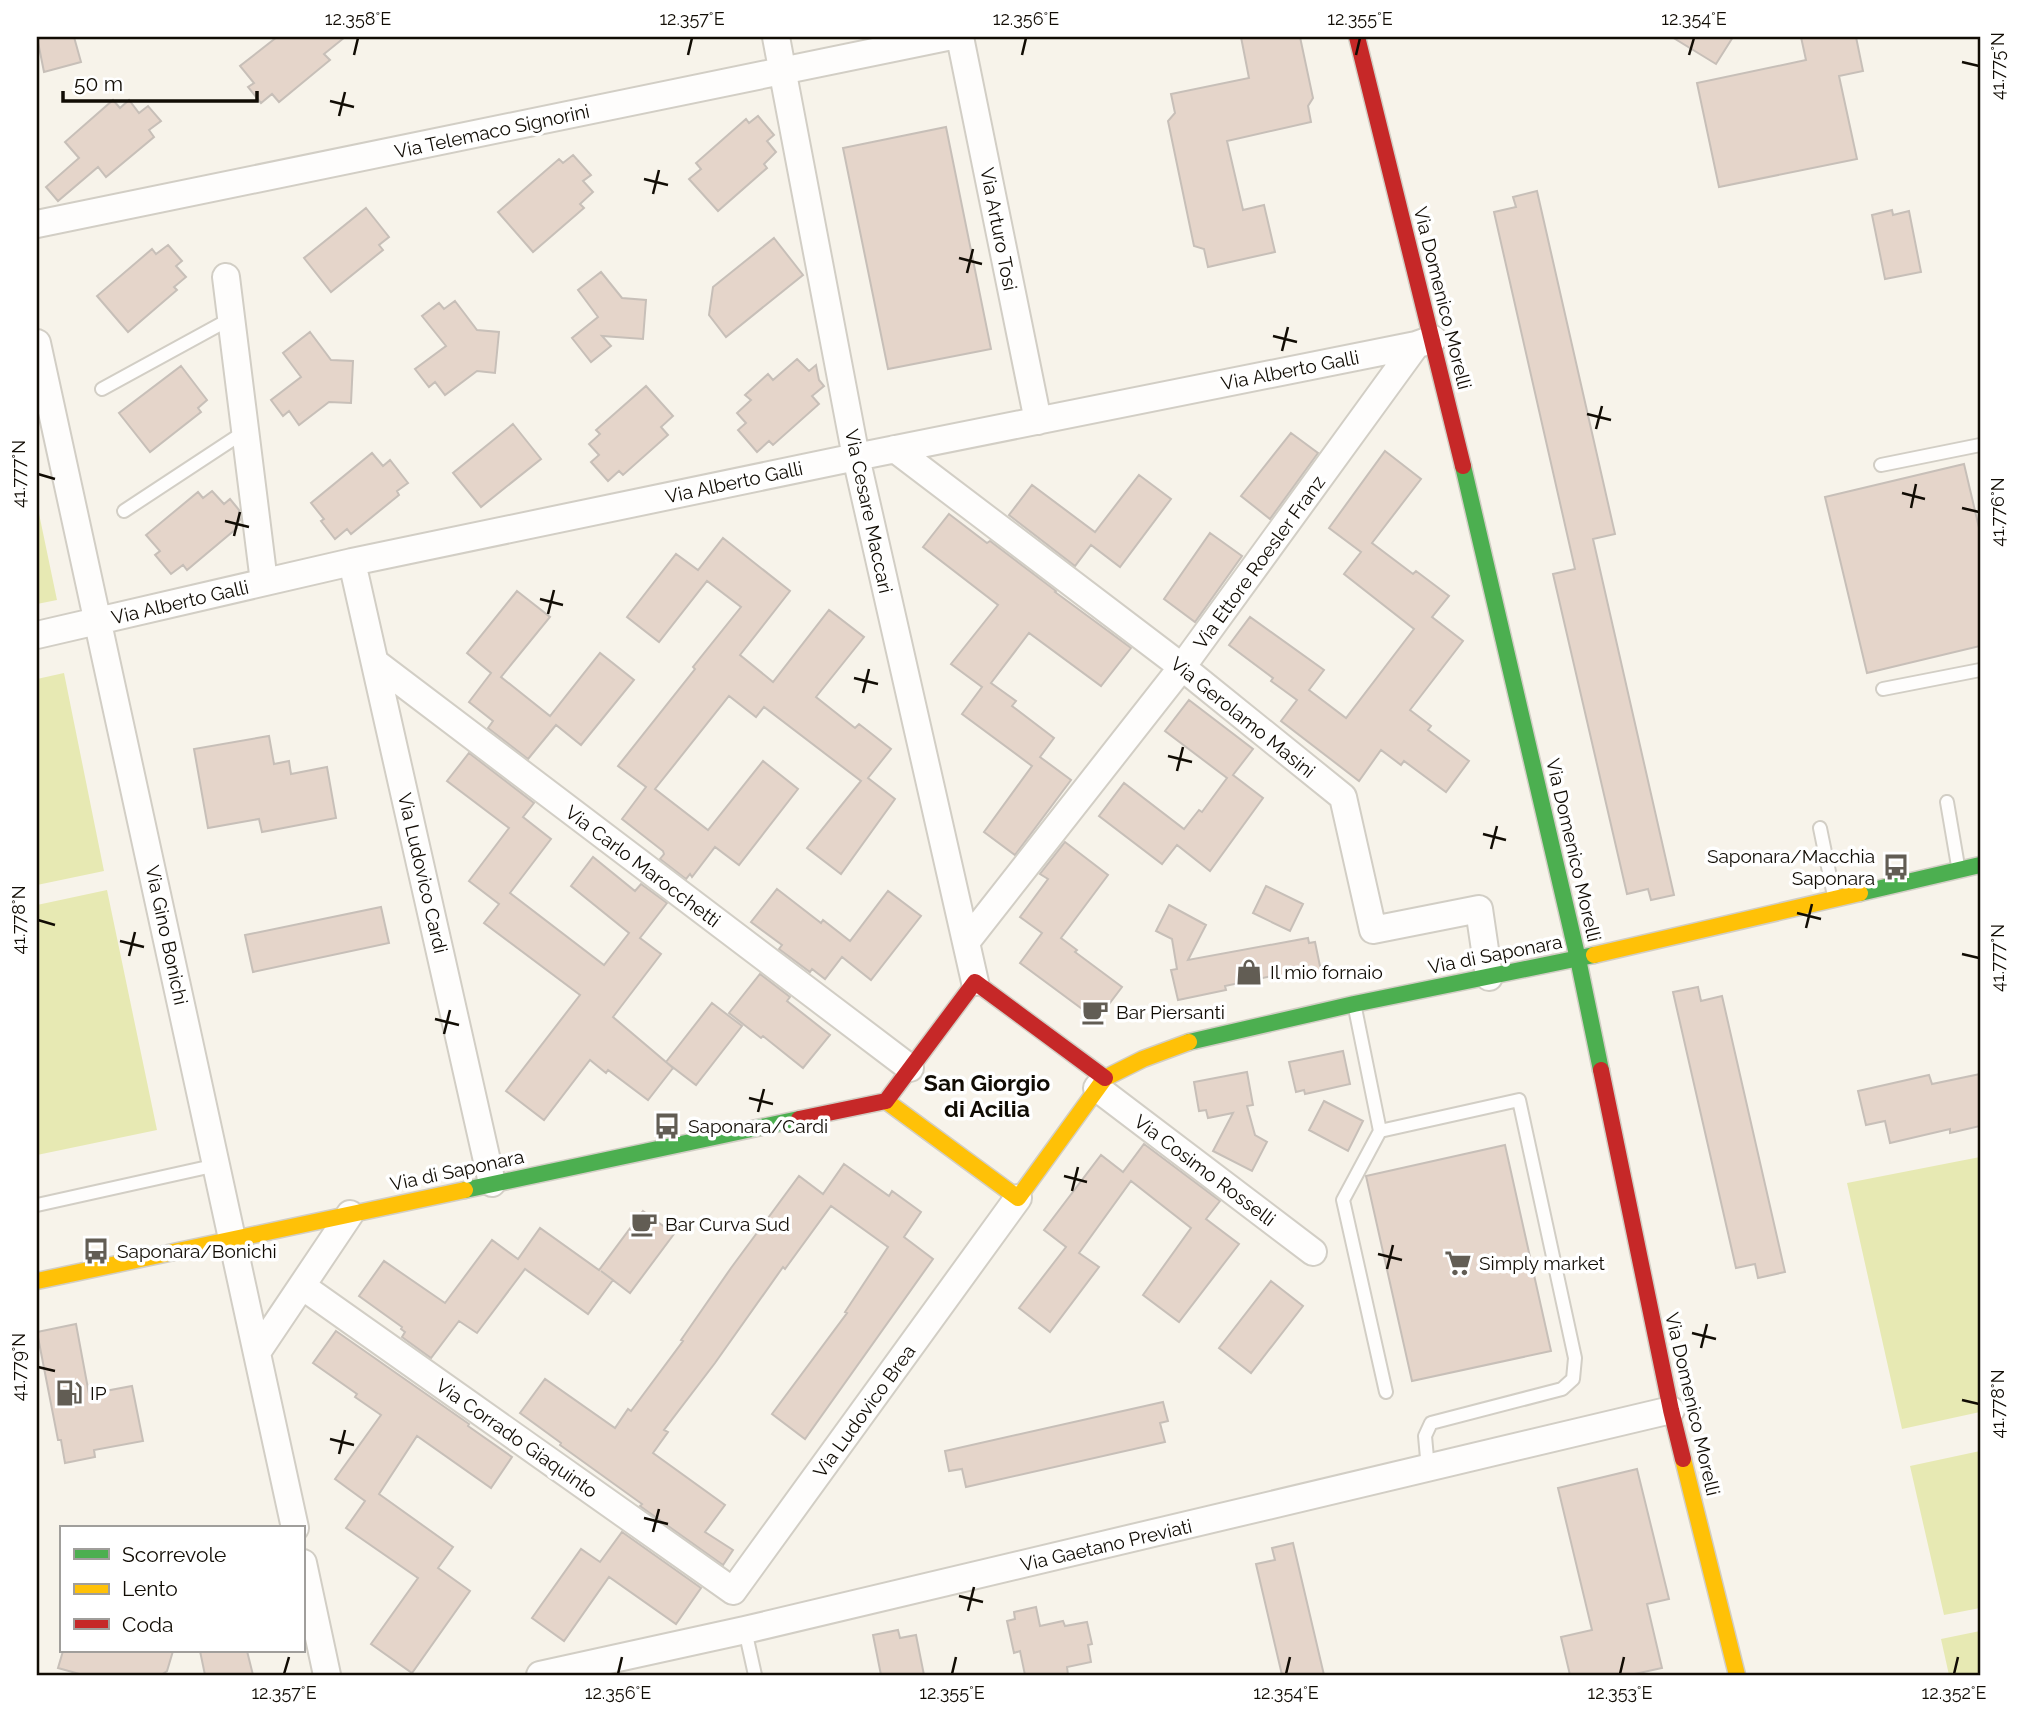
<svg xmlns="http://www.w3.org/2000/svg" width="2017" height="1712" font-family="Raleway,sans-serif">
	<rect width="100%" height="100%" fill="#f7f3ea"/>
	<path fill="#e7e9b3" d="M 37,504 L 57,600 L 37,604 Z
		M 64,673 L 104,871 L 37,885 L 37,679 Z
		M 107,890 L 157,1130 L 37,1155 L 37,905 Z
		M 1980,1157 L 1980,1412 L 1902,1429 L 1847,1183 Z
		M 1980,1451 L 1980,1608 L 1944,1615 L 1910,1466 Z
		M 1980,1631 L 1980,1675 L 1949,1675 L 1941,1639 Z"/>
	<path fill="#e5d5ca" stroke="#c7bfb8" stroke-width="2" d="M 37,37 L 74,37 L 81,62 L 44,72 Z
		M 277,37 L 345,37 L 324,54 L 330,60 L 279,102 L 272,94 L 261,103 L 248,87 L 254,83 L 240,66 Z
		M 1241,37 L 1300,37 L 1313,98 L 1308,106 L 1311,122 L 1227,141 L 1243,210 L 1264,205 L 1275,252 L 1208,267 L 1204,249 L 1194,246 L 1168,121 L 1175,113 L 1171,94 L 1249,78 Z
		M 1672,37 L 1733,37 L 1716,64 Z
		M 1801,37 L 1856,37 L 1863,71 L 1839,76 L 1857,159 L 1719,187 L 1697,83 L 1806,60 Z
		M 113,100 L 120,108 L 129,100 L 139,113 L 148,106 L 161,121 L 149,130 L 154,137 L 106,177 L 98,167 L 58,201 L 46,187 L 79,158 L 65,142 Z
		M 758,116 L 774,135 L 767,141 L 776,152 L 764,164 L 767,168 L 718,211 L 689,179 L 701,169 L 696,163 L 746,119 L 749,123 Z
		M 946,127 L 991,349 L 888,369 L 843,148 Z
		M 573,155 L 591,175 L 583,181 L 593,192 L 580,204 L 584,208 L 533,252 L 498,212 L 559,159 L 563,163 Z
		M 1537,191 L 1615,534 L 1593,539 L 1674,895 L 1651,900 L 1648,889 L 1627,894 L 1553,574 L 1575,569 L 1494,212 L 1516,207 L 1513,197 Z
		M 366,208 L 389,237 L 379,245 L 383,250 L 331,292 L 304,258 Z
		M 1892,210 L 1893,215 L 1909,211 L 1921,272 L 1885,279 L 1872,215 Z
		M 774,238 L 803,275 L 726,337 L 709,315 L 713,287 Z
		M 168,245 L 182,261 L 176,266 L 186,277 L 174,287 L 177,290 L 128,332 L 97,296 L 152,249 L 156,254 Z
		M 601,272 L 622,298 L 646,300 L 643,339 L 602,336 L 611,346 L 591,362 L 572,338 L 598,317 L 578,290 Z
		M 455,301 L 477,330 L 499,332 L 495,373 L 477,371 L 445,395 L 435,382 L 429,387 L 415,369 L 446,346 L 422,316 L 439,303 L 444,309 Z
		M 310,332 L 331,360 L 353,361 L 351,403 L 329,402 L 299,425 L 289,411 L 283,416 L 271,400 L 301,377 L 283,353 Z
		M 797,359 L 809,371 L 816,365 L 819,380 L 824,386 L 812,396 L 819,404 L 773,445 L 769,441 L 757,452 L 738,430 L 746,423 L 737,413 L 751,400 L 745,395 L 768,374 L 773,380 Z
		M 181,366 L 207,400 L 198,408 L 201,412 L 150,452 L 119,413 Z
		M 646,386 L 673,416 L 661,427 L 668,435 L 623,475 L 619,471 L 608,481 L 591,462 L 599,455 L 589,444 L 600,434 L 596,430 Z
		M 513,424 L 541,459 L 481,507 L 453,473 Z
		M 1291,433 L 1318,453 L 1270,519 L 1241,496 Z
		M 1385,451 L 1421,479 L 1372,543 L 1413,574 L 1416,571 L 1449,596 L 1432,617 L 1463,641 L 1410,710 L 1431,726 L 1428,730 L 1469,761 L 1446,792 L 1404,761 L 1401,765 L 1381,750 L 1359,781 L 1281,721 L 1297,700 L 1271,681 L 1273,678 L 1229,645 L 1250,617 L 1324,670 L 1309,690 L 1346,718 L 1414,629 L 1344,574 L 1361,552 L 1329,528 Z
		M 372,453 L 383,466 L 390,460 L 408,483 L 397,491 L 399,495 L 351,534 L 347,529 L 335,539 L 321,521 L 324,519 L 311,503 Z
		M 1964,464 L 1980,532 L 1980,646 L 1867,673 L 1825,497 Z
		M 1139,475 L 1171,499 L 1120,567 L 1091,545 L 1075,566 L 1009,515 L 1032,485 L 1095,532 Z
		M 212,491 L 224,504 L 230,499 L 239,510 L 240,520 L 235,525 L 237,528 L 187,570 L 183,565 L 171,574 L 155,555 L 160,551 L 146,535 L 198,492 L 203,498 Z
		M 949,514 L 987,543 L 990,541 L 1056,591 L 1055,592 L 1131,648 L 1101,686 L 1029,633 L 991,683 L 1016,701 L 1012,706 L 1054,738 L 1040,757 L 1071,780 L 1015,855 L 984,832 L 1032,766 L 962,714 L 982,687 L 951,664 L 998,605 L 923,547 Z
		M 1210,533 L 1242,556 L 1195,622 L 1164,599 Z
		M 723,538 L 790,591 L 740,655 L 773,682 L 829,610 L 864,637 L 816,697 L 855,728 L 859,724 L 891,749 L 868,778 L 895,799 L 841,874 L 807,848 L 861,781 L 764,707 L 756,717 L 729,696 L 655,789 L 708,830 L 763,761 L 798,789 L 739,865 L 715,847 L 692,877 L 690,874 L 686,879 L 660,859 L 664,854 L 663,851 L 622,819 L 646,787 L 618,766 L 695,669 L 693,667 L 741,607 L 707,581 L 659,642 L 627,617 L 676,554 L 698,570 Z
		M 517,591 L 550,617 L 501,677 L 550,716 L 600,653 L 634,680 L 581,745 L 556,725 L 528,759 L 488,728 L 493,721 L 469,702 L 491,673 L 467,653 Z
		M 1189,700 L 1253,749 L 1233,775 L 1263,798 L 1210,871 L 1177,845 L 1162,864 L 1099,816 L 1124,783 L 1184,829 L 1199,810 L 1202,812 L 1227,778 L 1165,731 Z
		M 269,736 L 274,764 L 289,761 L 291,774 L 327,767 L 336,818 L 262,832 L 259,819 L 208,828 L 194,749 Z
		M 469,753 L 534,803 L 523,817 L 551,839 L 510,893 L 604,965 L 629,933 L 571,886 L 593,857 L 635,891 L 641,884 L 667,903 L 640,938 L 661,954 L 613,1017 L 673,1068 L 648,1100 L 608,1070 L 606,1073 L 590,1060 L 544,1120 L 506,1091 L 580,995 L 484,923 L 499,904 L 469,881 L 509,828 L 447,781 Z
		M 1065,842 L 1108,875 L 1061,938 L 1077,950 L 1075,952 L 1122,987 L 1097,1020 L 1020,963 L 1042,933 L 1020,917 L 1048,879 L 1040,874 Z
		M 1266,886 L 1303,904 L 1290,931 L 1253,913 Z
		M 777,889 L 821,923 L 823,920 L 850,941 L 888,891 L 921,916 L 871,980 L 842,957 L 825,979 L 812,969 L 810,972 L 779,949 L 782,945 L 751,922 Z
		M 1169,905 L 1206,925 L 1188,960 L 1308,938 L 1309,943 L 1315,942 L 1321,971 L 1273,981 L 1272,976 L 1225,986 L 1226,990 L 1178,1000 L 1171,970 L 1177,969 L 1172,939 L 1156,931 Z
		M 381,907 L 389,943 L 253,972 L 245,935 Z
		M 760,974 L 790,997 L 787,1001 L 830,1035 L 803,1068 L 763,1036 L 761,1038 L 729,1013 Z
		M 1698,987 L 1701,1001 L 1722,996 L 1785,1272 L 1758,1278 L 1755,1264 L 1736,1268 L 1673,992 Z
		M 712,1003 L 742,1026 L 696,1085 L 666,1062 Z
		M 1343,1051 L 1350,1084 L 1305,1094 L 1304,1090 L 1296,1092 L 1289,1062 Z
		M 1247,1072 L 1253,1105 L 1247,1106 L 1255,1135 L 1267,1142 L 1252,1171 L 1213,1151 L 1233,1113 L 1208,1118 L 1206,1110 L 1199,1111 L 1194,1082 Z
		M 1980,1074 L 1980,1126 L 1950,1133 L 1950,1129 L 1890,1143 L 1885,1121 L 1866,1125 L 1858,1091 L 1929,1075 L 1932,1084 Z
		M 1324,1101 L 1363,1121 L 1348,1151 L 1309,1130 Z
		M 1144,1144 L 1220,1201 L 1206,1219 L 1239,1244 L 1179,1322 L 1143,1295 L 1191,1228 L 1131,1181 L 1079,1253 L 1099,1267 L 1050,1332 L 1019,1308 L 1066,1247 L 1044,1230 L 1101,1155 L 1123,1172 Z
		M 1505,1145 L 1551,1351 L 1412,1381 L 1366,1176 Z
		M 844,1164 L 889,1196 L 892,1191 L 921,1212 L 904,1237 L 933,1259 L 805,1439 L 772,1414 L 847,1313 L 845,1312 L 888,1247 L 831,1206 L 785,1269 L 783,1267 L 715,1363 L 664,1430 L 668,1432 L 653,1453 L 725,1505 L 705,1532 L 733,1550 L 723,1565 L 640,1506 L 642,1504 L 560,1445 L 561,1443 L 520,1413 L 545,1379 L 615,1428 L 628,1409 L 631,1411 L 683,1341 L 681,1340 L 731,1268 L 799,1176 L 823,1194 Z
		M 643,1211 L 674,1234 L 630,1293 L 601,1271 L 613,1280 L 588,1314 L 525,1269 L 477,1333 L 459,1321 L 431,1358 L 402,1337 L 405,1332 L 401,1329 L 402,1327 L 359,1296 L 384,1261 L 445,1303 L 492,1240 L 518,1259 L 540,1228 L 599,1270 Z
		M 1271,1281 L 1303,1306 L 1251,1373 L 1219,1348 Z
		M 76,1324 L 89,1394 L 132,1386 L 143,1441 L 94,1450 L 95,1457 L 65,1463 L 61,1440 L 58,1440 L 37,1332 Z
		M 336,1331 L 469,1424 L 468,1426 L 512,1457 L 491,1488 L 417,1436 L 379,1494 L 453,1547 L 438,1568 L 470,1591 L 412,1673 L 371,1644 L 418,1578 L 346,1528 L 365,1501 L 335,1479 L 381,1415 L 355,1397 L 357,1394 L 313,1363 Z
		M 1163,1402 L 1168,1421 L 1160,1423 L 1165,1442 L 966,1487 L 962,1469 L 949,1471 L 945,1451 Z
		M 1637,1469 L 1669,1599 L 1647,1604 L 1662,1668 L 1630,1675 L 1570,1675 L 1561,1637 L 1592,1630 L 1558,1488 Z
		M 622,1532 L 701,1588 L 676,1624 L 609,1577 L 564,1641 L 532,1618 L 581,1549 L 600,1562 Z
		M 1293,1543 L 1324,1675 L 1282,1675 L 1256,1564 L 1275,1560 L 1272,1548 Z
		M 1036,1607 L 1040,1626 L 1063,1621 L 1065,1626 L 1087,1622 L 1092,1644 L 1088,1645 L 1091,1662 L 1067,1667 L 1068,1675 L 1025,1675 L 1020,1651 L 1014,1653 L 1007,1621 L 1015,1619 L 1014,1612 Z
		M 898,1630 L 900,1638 L 916,1635 L 924,1675 L 881,1675 L 873,1635 Z
		M 63,1651 L 173,1651 L 167,1671 L 161,1675 L 83,1675 L 58,1668 Z
		M 200,1651 L 247,1651 L 253,1675 L 205,1675 Z"/>
	<g fill="none" stroke-linecap="round" stroke-linejoin="round">
		<g stroke="#d2cec5" stroke-width="16">
			<path id="lane" d="M 102,389 L 230,319
				M 1881,465 L 1980,445
				M 124,511 L 244,432
				M 1883,689 L 1980,670
				M 1947,802 L 1958,866
				M 1820,828 L 1834,896
				M 1355,1008 L 1380,1131 L 1519,1100 L 1575,1358 L 1573,1379 L 1562,1389 L 1431,1423 L 1425,1436 L 1428,1469
				M 1380,1131 L 1343,1200 L 1386,1392
				M 37,1205 L 217,1165
				M 745,1630 L 755,1675"/>
		</g>
		<g stroke="#d2cec5" stroke-width="30">
			<path id="street" d="M 776,37 L 856,457 L 975,982
				M 960,37 L 1038,421
				M 37,224 L 947,37
				M 226,277 L 264,582
				M 37,343 L 295,1528
				M 895,449 L 1182,667 L 1343,797 L 1373,930 L 1479,909 L 1489,977
				M 352,562 L 492,1183
				M 37,635 L 352,562 L 856,457 L 1416,345 L 1433,339
				M 376,663 L 910,1068
				M 967,941 L 1182,667 L 1416,345
				M 1097,1088 L 1313,1252
				M 302,1286 L 733,1591
				M 258,1351 L 350,1214
				M 303,1563 L 327,1675
				M 733,1591 L 1018,1198
				M 540,1675 L 745,1630 L 1671,1410"/>
		</g>
		<g stroke="#d2cec5" stroke-width="19">
			<path id="fast" d="M 1463,466 L 1578,959 L 1601,1070
				M 1860,893 L 1980,865
				M 1189,1042 L 1354,1004 L 1594,955
				M 465,1190 L 799,1119"/>
		</g>
		<g stroke="#d2cec5" stroke-width="19">
			<path id="slow" d="M 1594,955 L 1860,893
				M 886,1101 L 1018,1198 L 1105,1078 L 1143,1059 L 1189,1042
				M 37,1281 L 465,1190
				M 1683,1459 L 1737,1675"/>
		</g>
		<g stroke="#d2cec5" stroke-width="19">
			<path id="jam" d="M 1357,37 L 1463,466
				M 1601,1070 L 1671,1410 L 1683,1459
				M 886,1101 L 975,982 L 1105,1078
				M 799,1119 L 886,1101"/>
		</g>
		<use href="#lane" stroke="#fefdfc" stroke-width="12"/>
		<use href="#street" stroke="#fefdfc" stroke-width="26"/>
		<use href="#fast" stroke="#4caf50" stroke-width="16"/>
		<use href="#slow" stroke="#ffc107" stroke-width="16"/>
		<use href="#jam" stroke="#c62828" stroke-width="16"/>
	</g>
	<path fill="none" stroke="#110c04" stroke-width="2.5" d="M 354,55 L 358,38M 688,55 L 692,38M 1022,55 L 1026,38M 1356,55 L 1360,38M 1689,55 L 1694,38M 1962,62 L 1979,66M 330,101 L 354,107M 339,116 L 345,92M 644,179 L 668,185M 653,194 L 659,170M 959,258 L 982,264M 967,273 L 973,249M 1273,336 L 1297,342M 1282,351 L 1288,327M 1587,414 L 1611,420M 1596,429 L 1602,406M 38,474 L 55,479M 1902,493 L 1925,499M 1911,508 L 1916,484M 1962,508 L 1979,512M 225,521 L 249,527M 234,536 L 240,512M 540,599 L 563,605M 548,614 L 554,590M 854,678 L 878,684M 863,693 L 869,669M 1168,756 L 1192,762M 1177,771 L 1183,747M 1483,834 L 1506,840M 1491,849 L 1497,826M 1797,913 L 1821,919M 38,920 L 55,925M 1806,928 L 1812,904M 120,941 L 144,947M 1962,954 L 1979,958M 129,956 L 135,932M 435,1019 L 459,1025M 444,1034 L 450,1010M 749,1098 L 773,1104M 758,1112 L 764,1089M 1064,1176 L 1087,1182M 1072,1191 L 1078,1167M 1378,1254 L 1402,1260M 1387,1269 L 1393,1245M 1692,1333 L 1716,1339M 1701,1348 L 1707,1324M 38,1367 L 55,1371M 1962,1400 L 1979,1404M 330,1439 L 354,1445M 339,1454 L 345,1430M 644,1518 L 668,1524M 653,1532 L 659,1509M 959,1596 L 983,1602M 968,1611 L 974,1587M 284,1674 L 289,1657M 618,1674 L 622,1657M 952,1674 L 956,1657M 1286,1674 L 1290,1657M 1620,1674 L 1624,1657M 1954,1674 L 1958,1657"/>
	<defs>
		<g id="bus-bare" transform="scale(2.1)"><path d="M-5-6H5V4H4V6H2V4H-2V6H-4V4H-5ZM-3.5-4V0h7V-4ZM-3.5 1.2v1.5H-2V1.2ZM2 1.2v1.5H3.5V1.2Z" fill="#625d54" stroke="#fff" stroke-width="2.5" paint-order="stroke"/></g>
		<g id="shop-bare" transform="scale(2.1)"><path d="M-5-2.5h2.3a2.7 3.5 0 0 1 5.4 0H5L5.5 6h-11ZM-1.5-2.5h3a1.5 2.3 0 0 0-3 0Z" fill="#625d54" stroke="#fff" stroke-width="2.5" paint-order="stroke"/></g>
		<g id="cafe-bare" transform="scale(2.1)"><path d="M-5.5-4.5H6V0H3Q3 3.5 0 3.5H-2.5Q-5.5 3.5-5.5 0ZM3-3.2v2h1.7v-2ZM-6 4.5H4V6H-6Z" fill="#625d54" stroke="#fff" stroke-width="2.5" paint-order="stroke"/></g>
		<g id="supermarket-bare" transform="scale(2.1)"><path d="M-6-5.5h2.5l.6 2H6L4.5 2H-2.5L-4.4-4H-6ZM-1.5 3.2a1.3 1.3 0 1 0 .1 0ZM3 3.2a1.3 1.3 0 1 0 .1 0Z" fill="#625d54" stroke="#fff" stroke-width="2.5" paint-order="stroke"/></g>
		<g id="fuel-bare" transform="scale(2.1)"><path d="M-5.5-6h7V0h2V4h1.3V-2.5L3-4.5l.8-.8L6-3V5H2.5V1h-1V6h-7ZM-4.2-4.7v3.2H.2V-4.7Z" fill="#625d54" stroke="#fff" stroke-width="2.5" paint-order="stroke"/></g>
	</defs>
	<g fill-rule="evenodd">
		<use href="#bus-bare" x="1896" y="867"/>
		<use href="#shop-bare" x="1249" y="972"/>
		<use href="#cafe-bare" x="1095" y="1012"/>
		<use href="#bus-bare" x="667" y="1126"/>
		<use href="#cafe-bare" x="644" y="1224"/>
		<use href="#bus-bare" x="96" y="1251"/>
		<use href="#supermarket-bare" x="1458" y="1263"/>
		<use href="#fuel-bare" x="69" y="1393"/>
	</g>
	<g text-anchor="middle" stroke-width="7" stroke-linejoin="round" paint-order="stroke">
		<g font-size="19" fill="#110c04" stroke="#fff">
			<text transform="translate(492 131) rotate(-12)" y="7">Via Telemaco Signorini</text>
			<text transform="translate(999 229) rotate(79)" y="7">Via Arturo Tosi</text>
			<text transform="translate(1443 298) rotate(76)" y="7">Via Domenico Morelli</text>
			<text transform="translate(1290 370) rotate(-11)" y="7">Via Alberto Galli</text>
			<text transform="translate(734 482) rotate(-12)" y="7">Via Alberto Galli</text>
			<text transform="translate(869 511) rotate(78)" y="7">Via Cesare Maccari</text>
			<text transform="translate(1259 562) rotate(-54)" y="7">Via Ettore Roesler Franz</text>
			<text transform="translate(180 602) rotate(-13)" y="7">Via Alberto Galli</text>
			<text transform="translate(1243 717) rotate(39)" y="7">Via Gerolamo Masini</text>
			<text transform="translate(1574 850) rotate(77)" y="7">Via Domenico Morelli</text>
			<text transform="translate(643 866) rotate(37)" y="7">Via Carlo Marocchetti</text>
			<text transform="translate(423 873) rotate(77)" y="7">Via Ludovico Cardi</text>
			<text transform="translate(167 935) rotate(78)" y="7">Via Gino Bonichi</text>
			<text transform="translate(1495 954) rotate(-11)" y="7">Via di Saponara</text>
			<text transform="translate(457 1170) rotate(-12)" y="7">Via di Saponara</text>
			<text transform="translate(1205 1170) rotate(37)" y="7">Via Cosimo Rosselli</text>
			<text transform="translate(1693 1404) rotate(77)" y="7">Via Domenico Morelli</text>
			<text transform="translate(864 1411) rotate(-54)" y="7">Via Ludovico Brea</text>
			<text transform="translate(517 1438) rotate(35)" y="7">Via Corrado Giaquinto</text>
			<text transform="translate(1106 1545) rotate(-13)" y="7">Via Gaetano Previati</text>
		</g>
		<g font-size="19" fill="#110c04" stroke="#fff" text-anchor="start">
			<text x="1875" y="863" text-anchor="end">Saponara/Macchia<tspan x="1875" dy="22">Saponara</tspan></text>
			<text x="1270" y="979">Il mio fornaio</text>
			<text x="1116" y="1019">Bar Piersanti</text>
			<text x="688" y="1133">Saponara/Cardi</text>
			<text x="665" y="1231">Bar Curva Sud</text>
			<text x="117" y="1258">Saponara/Bonichi</text>
			<text x="1479" y="1270">Simply market</text>
			<text x="90" y="1400">IP</text>
		</g>
		<g font-size="23" font-weight="bold" fill="#110c04" stroke="#fff">
			<text x="987" y="1091">San Giorgio<tspan x="987" dy="26">di Acilia</tspan></text>
		</g>
	</g>
	<rect width="2017" height="1712" fill="none" stroke="#ffffff" stroke-width="77"/>
	<rect x="60" y="1526" width="245" height="126" fill="#ffffff" stroke="#a09e9b" stroke-width="2"/>
	<rect x="74" y="1549" width="35" height="10" fill="#4caf50" stroke="#a09e9b" stroke-width="2"/>
	<text x="122" y="1562" font-size="21" fill="#110c04">Scorrevole</text>
	<rect x="74" y="1584" width="35" height="10" fill="#ffc107" stroke="#a09e9b" stroke-width="2"/>
	<text x="122" y="1596" font-size="21" fill="#110c04">Lento</text>
	<rect x="74" y="1619" width="35" height="10" fill="#c62828" stroke="#a09e9b" stroke-width="2"/>
	<text x="122" y="1632" font-size="21" fill="#110c04">Coda</text>
	<path d="M63 91v10h194v-10" fill="none" stroke="#110c04" stroke-width="3.5"/>
	<text x="74" y="91" font-size="21" fill="#110c04" stroke="#ffffff" stroke-width="5" paint-order="stroke">50 m</text>
	<rect x="38" y="38" width="1941" height="1636" fill="none" stroke="#110c04" stroke-width="2.5"/>
	<g font-size="18" text-anchor="middle" fill="#110c04">
		<text x="358" y="25">12.358°E</text>
		<text x="692" y="25">12.357°E</text>
		<text x="1026" y="25">12.356°E</text>
		<text x="1360" y="25">12.355°E</text>
		<text x="1694" y="25">12.354°E</text>
		<text transform="translate(1998 66) rotate(-90)" y="6">41.775°N</text>
		<text transform="translate(19 474) rotate(-90)" y="6">41.777°N</text>
		<text transform="translate(1998 512) rotate(-90)" y="6">41.776°N</text>
		<text transform="translate(19 920) rotate(-90)" y="6">41.778°N</text>
		<text transform="translate(1998 958) rotate(-90)" y="6">41.777°N</text>
		<text transform="translate(19 1367) rotate(-90)" y="6">41.779°N</text>
		<text transform="translate(1998 1404) rotate(-90)" y="6">41.778°N</text>
		<text x="284" y="1699">12.357°E</text>
		<text x="618" y="1699">12.356°E</text>
		<text x="952" y="1699">12.355°E</text>
		<text x="1286" y="1699">12.354°E</text>
		<text x="1620" y="1699">12.353°E</text>
		<text x="1954" y="1699">12.352°E</text>
	</g>
</svg>
